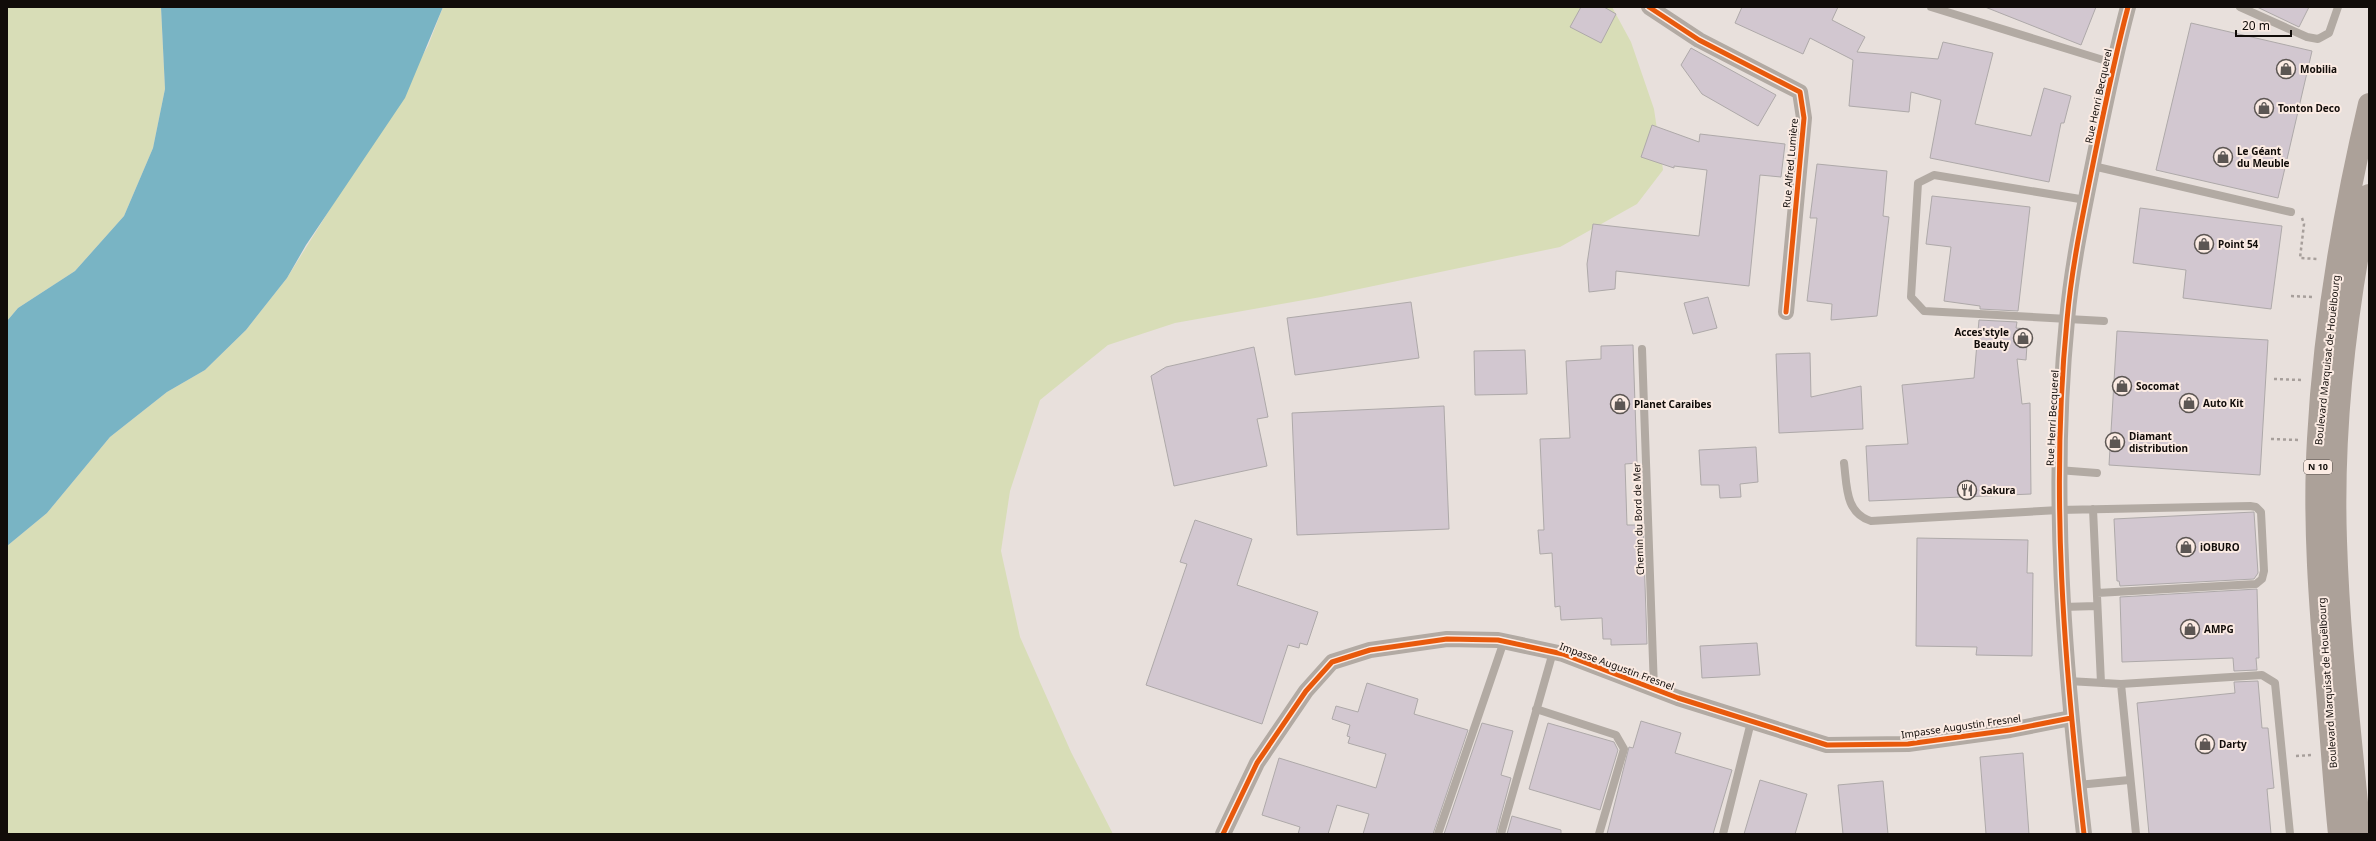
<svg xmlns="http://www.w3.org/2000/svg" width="2376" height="841" font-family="'Noto Sans',sans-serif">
	<rect width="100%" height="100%" fill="#e8e0dc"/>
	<path fill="#d8ddb7" d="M 7,7 L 161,7 L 165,89 L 153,148 L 124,216 L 75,271 L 18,308 L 7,321 Z
		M 443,7 L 1612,7 L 1631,42 L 1654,109 L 1663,170 L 1637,204 L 1560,247 L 1321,297 L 1175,323 L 1108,345 L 1040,400 L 1010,491 L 1001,551 L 1020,637 L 1071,752 L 1113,834 L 7,834 L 7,546 L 47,513 L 110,437 L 167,392 L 205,370 L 246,330 L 287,278 L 335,201 L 428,46 Z"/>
	<path fill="#79b4c4" d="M 161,7 L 443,7 L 405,98 L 306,245 L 287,278 L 246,330 L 205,370 L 167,392 L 110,437 L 47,513 L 7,546 L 7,321 L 18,308 L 75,271 L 124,216 L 153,148 L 165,89 Z"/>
	<path fill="#d2c7d0" stroke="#aea9a9" d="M 1581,7 L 1604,7 L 1616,14 L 1601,43 L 1570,27 Z
		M 1742,7 L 1838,7 L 1832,20 L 1865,37 L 1857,52 L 1938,59 L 1943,42 L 1993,53 L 1975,124 L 2031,136 L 2044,88 L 2071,96 L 2064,123 L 2061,123 L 2049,182 L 1930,158 L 1941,100 L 1911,92 L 1909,112 L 1849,106 L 1853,60 L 1810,38 L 1803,54 L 1735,23 Z
		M 1985,7 L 2096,7 L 2081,45 Z
		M 2257,7 L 2309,7 L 2299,27 Z
		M 2191,23 L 2312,51 L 2278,198 L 2156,170 Z
		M 1691,48 L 1776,95 L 1758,126 L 1702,94 L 1681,65 Z
		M 1652,125 L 1699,142 L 1700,134 L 1785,144 L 1781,177 L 1760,175 L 1749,286 L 1616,271 L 1615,289 L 1589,292 L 1587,264 L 1593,224 L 1699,236 L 1707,170 L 1674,166 L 1674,168 L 1641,157 Z
		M 1817,164 L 1887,171 L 1883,216 L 1889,217 L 1877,316 L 1831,320 L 1832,304 L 1807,301 L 1817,218 L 1810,218 Z
		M 1932,196 L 2030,207 L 2018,311 L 1980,309 L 1980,306 L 1944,301 L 1951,247 L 1926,244 Z
		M 2140,208 L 2282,226 L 2271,309 L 2183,298 L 2186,270 L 2133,263 Z
		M 1708,297 L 1717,328 L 1693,334 L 1684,303 Z
		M 1411,302 L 1419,358 L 1295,375 L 1287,318 Z
		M 1979,320 L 2017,322 L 2016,328 L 2028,329 L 2026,360 L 2017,359 L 2022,404 L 2030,403 L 2031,494 L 1869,501 L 1866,446 L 1908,444 L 1902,385 L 1974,378 Z
		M 2117,331 L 2268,340 L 2260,475 L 2109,465 Z
		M 1633,345 L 1637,463 L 1625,464 L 1627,525 L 1643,525 L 1647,644 L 1611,645 L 1611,639 L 1603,639 L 1602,618 L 1561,620 L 1560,606 L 1555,607 L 1552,553 L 1540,554 L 1538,530 L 1544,530 L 1540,439 L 1570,438 L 1566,361 L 1601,359 L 1601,346 Z
		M 1254,347 L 1268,417 L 1257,419 L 1267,466 L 1174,486 L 1151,376 L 1166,367 Z
		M 1525,350 L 1527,394 L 1475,395 L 1474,351 Z
		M 1810,353 L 1811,397 L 1861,386 L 1863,429 L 1779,433 L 1776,354 Z
		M 1444,406 L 1449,529 L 1297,535 L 1292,413 Z
		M 1756,447 L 1758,482 L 1740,484 L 1741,497 L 1720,498 L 1719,485 L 1701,485 L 1699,450 Z
		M 2254,512 L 2258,573 L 2254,579 L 2120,586 L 2119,581 L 2117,581 L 2114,519 Z
		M 1195,520 L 1252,539 L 1237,585 L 1318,612 L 1307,645 L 1300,643 L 1299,648 L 1288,645 L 1262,724 L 1146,685 L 1187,564 L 1180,562 Z
		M 1917,538 L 2028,540 L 2027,573 L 2033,573 L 2032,656 L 1976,655 L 1977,647 L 1916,646 Z
		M 2257,589 L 2259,658 L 2256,658 L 2257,670 L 2234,671 L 2233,658 L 2122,662 L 2120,597 Z
		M 1757,643 L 1760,675 L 1702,678 L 1700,646 Z
		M 2258,681 L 2262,728 L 2268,728 L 2274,788 L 2267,789 L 2271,834 L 2149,834 L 2137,703 L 2235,693 L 2234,682 Z
		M 1367,683 L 1418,699 L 1414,714 L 1468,730 L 1433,834 L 1363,834 L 1369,814 L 1337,805 L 1328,834 L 1298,834 L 1300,827 L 1262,815 L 1279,758 L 1376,788 L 1386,754 L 1348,743 L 1350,737 L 1347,736 L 1350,725 L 1332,719 L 1336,706 L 1358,712 Z
		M 1641,721 L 1681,733 L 1675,753 L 1732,770 L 1713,834 L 1607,834 L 1629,747 L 1633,748 Z
		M 1482,723 L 1513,731 L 1501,775 L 1511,778 L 1496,834 L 1444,834 Z
		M 1548,723 L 1614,742 L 1618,750 L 1600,810 L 1529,789 Z
		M 2023,753 L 2029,834 L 1986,834 L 1980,757 Z
		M 1760,780 L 1807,794 L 1795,834 L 1744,834 Z
		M 1883,781 L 1888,834 L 1843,834 L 1838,785 Z
		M 1512,816 L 1561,830 L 1561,834 L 1507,834 Z"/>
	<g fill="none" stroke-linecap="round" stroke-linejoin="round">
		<path stroke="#a79f9b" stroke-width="2.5" stroke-dasharray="3 3" stroke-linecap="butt" d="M 2302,218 L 2304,224 L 2300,258 L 2318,259
			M 2291,296 L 2313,297
			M 2274,379 L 2302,380
			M 2271,439 L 2299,440
			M 2296,756 L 2312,755"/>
		<path stroke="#b2aaa3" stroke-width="8" d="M 1931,7 L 2113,63
			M 2240,7 L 2307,37 L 2318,39 L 2329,33 L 2338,7
			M 2093,166 L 2291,212
			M 2086,200 L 1934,175 L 1918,183 L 1911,297 L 1924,311 L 2104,321
			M 1642,349 L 1654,689
			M 1844,463 C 1847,486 1845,513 1871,521 L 2059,510 L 2250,506 L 2256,507 L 2261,512 L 2264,571 L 2262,579 L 2256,584 L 2097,593
			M 2058,470 L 2097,473
			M 2093,509 L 2101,683
			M 2062,607 L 2097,606
			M 2068,681 L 2121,684 L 2262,675 L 2275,683 L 2290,834
			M 2121,684 L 2136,834
			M 1536,709 L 1616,735 L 1624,749 L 1599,834
			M 2078,785 L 2129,780
			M 1438,834 L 1504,641
			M 1501,834 L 1553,652
			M 1723,834 L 1751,722"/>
		<path stroke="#b2aaa3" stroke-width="16" d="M 1649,7 L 1699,40 L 1800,92 L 1804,118 L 1786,312
			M 1223,834 L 1257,763 L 1306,691 L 1332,662 L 1370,650 L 1447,639 L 1498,640 L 1563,654 L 1678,698 L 1827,745 L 1908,744 L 2010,730 L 2071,718
			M 2084,834 C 2064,663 2050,491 2067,320 C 2072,264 2084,209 2095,154 C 2105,105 2115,56 2128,7"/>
		<path stroke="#aca199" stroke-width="22" d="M 2339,834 C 2334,786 2331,738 2327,690 C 2320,607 2313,523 2318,439 C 2324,326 2343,214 2369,104
			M 2360,834 C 2351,737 2339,639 2336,541 C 2332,425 2346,309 2369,195"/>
		<g stroke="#fbebe3" stroke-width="8">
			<path id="cycleway" d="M 1649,7 L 1699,40 L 1800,92 L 1804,118 L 1786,312
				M 1223,834 L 1257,763 L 1306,691 L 1332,662 L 1370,650 L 1447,639 L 1498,640 L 1563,654 L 1678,698 L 1827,745 L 1908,744 L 2010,730 L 2071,718
				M 2084,834 C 2064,663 2050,491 2067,320 C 2072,264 2084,209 2095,154 C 2105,105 2115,56 2128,7"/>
		</g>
		<use href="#cycleway" stroke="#e8590c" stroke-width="5"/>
	</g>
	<defs>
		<g id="shop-ring" transform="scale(1)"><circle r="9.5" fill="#fbebe3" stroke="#5c5653" stroke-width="1.5"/><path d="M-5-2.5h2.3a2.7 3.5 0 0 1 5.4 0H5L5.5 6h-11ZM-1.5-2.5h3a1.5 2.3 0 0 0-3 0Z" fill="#5c5653"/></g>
		<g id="restaurant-ring" transform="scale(1)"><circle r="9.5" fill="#fbebe3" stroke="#5c5653" stroke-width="1.5"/><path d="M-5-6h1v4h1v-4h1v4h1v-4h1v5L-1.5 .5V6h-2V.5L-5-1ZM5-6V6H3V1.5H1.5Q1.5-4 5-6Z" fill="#5c5653"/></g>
	</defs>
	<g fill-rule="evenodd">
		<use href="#shop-ring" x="2286" y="69"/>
		<use href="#shop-ring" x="2264" y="108"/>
		<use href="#shop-ring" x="2223" y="157"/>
		<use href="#shop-ring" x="2204" y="244"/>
		<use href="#shop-ring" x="2023" y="338"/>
		<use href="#shop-ring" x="2122" y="386"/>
		<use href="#shop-ring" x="2189" y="403"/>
		<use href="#shop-ring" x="1620" y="404"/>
		<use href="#shop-ring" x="2115" y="442"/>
		<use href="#restaurant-ring" x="1967" y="490"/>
		<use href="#shop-ring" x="2186" y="547"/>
		<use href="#shop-ring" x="2190" y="629"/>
		<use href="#shop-ring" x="2205" y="744"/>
	</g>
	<g text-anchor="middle" stroke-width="4" stroke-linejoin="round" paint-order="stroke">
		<rect fill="#fbebe3" stroke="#574f4a" stroke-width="1" x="2304" y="460" width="28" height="14" rx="3"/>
		<g font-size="9" font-weight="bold" fill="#110c09">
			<text x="2318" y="470">N 10</text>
		</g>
		<g font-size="10" font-weight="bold" fill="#110c09" stroke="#fbebe3" text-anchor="start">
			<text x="2300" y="73">Mobilia</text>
			<text x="2278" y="112">Tonton Deco</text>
			<text x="2237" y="155">Le Géant<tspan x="2237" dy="12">du Meuble</tspan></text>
			<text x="2218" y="248">Point 54</text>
			<text x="2009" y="336" text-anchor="end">Acces'style<tspan x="2009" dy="12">Beauty</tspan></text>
			<text x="2136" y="390">Socomat</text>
			<text x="2203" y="407">Auto Kit</text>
			<text x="1634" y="408">Planet Caraibes</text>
			<text x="2129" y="440">Diamant<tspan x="2129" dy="12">distribution</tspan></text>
			<text x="1981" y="494">Sakura</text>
			<text x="2200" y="551">iOBURO</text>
			<text x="2204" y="633">AMPG</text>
			<text x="2219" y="748">Darty</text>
		</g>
		<g font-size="10" fill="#110c09" stroke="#fbebe3">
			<text transform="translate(2098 96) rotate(-78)" y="4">Rue Henri Becquerel</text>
			<text transform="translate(1790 163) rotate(-85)" y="4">Rue Alfred Lumière</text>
			<text transform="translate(2327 360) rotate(-84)" y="4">Boulevard Marquisat de Houëlbourg</text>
			<text transform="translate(2052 418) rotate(-87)" y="4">Rue Henri Becquerel</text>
			<text transform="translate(1638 519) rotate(-92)" y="4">Chemin du Bord de Mer</text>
			<text transform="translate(1617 666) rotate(20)" y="4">Impasse Augustin Fresnel</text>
			<text transform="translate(2327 683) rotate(-94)" y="4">Boulevard Marquisat de Houëlbourg</text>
			<text transform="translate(1961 726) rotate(-8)" y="4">Impasse Augustin Fresnel</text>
		</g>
	</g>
	<rect width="2376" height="841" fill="none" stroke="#110c09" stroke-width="16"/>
	<path d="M2236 30v6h55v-6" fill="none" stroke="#110c09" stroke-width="2"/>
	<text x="2242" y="30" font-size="12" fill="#110c09" stroke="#fbebe3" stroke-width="3" paint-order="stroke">20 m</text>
</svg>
